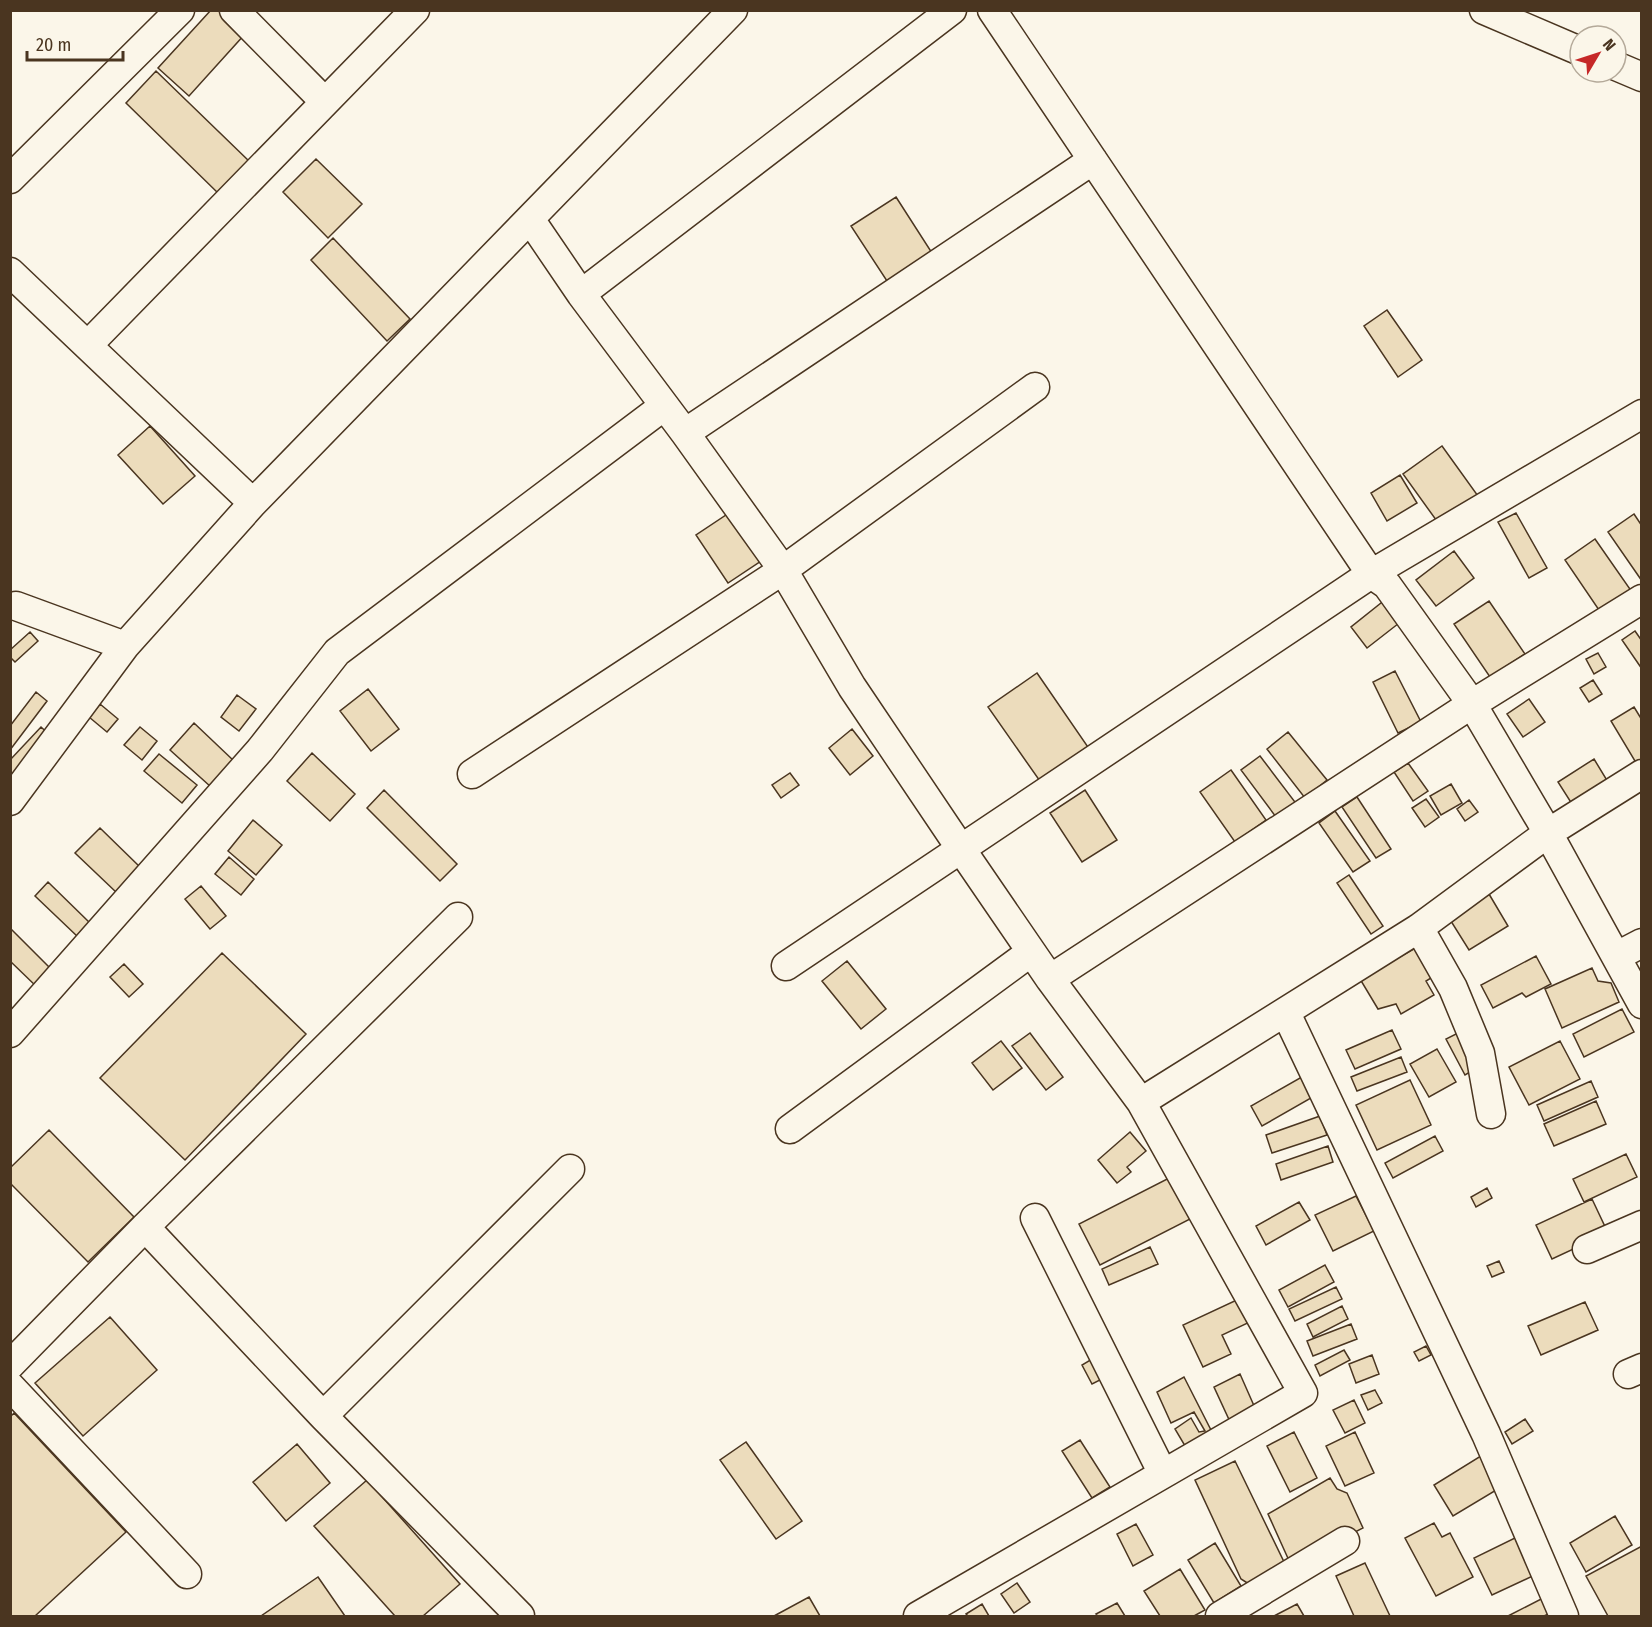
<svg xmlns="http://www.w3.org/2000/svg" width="1652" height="1627" font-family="'Fira Sans Condensed',sans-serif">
	<rect width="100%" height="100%" fill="#fbf6e9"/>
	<path fill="#ecdcbc" stroke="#4a3520" stroke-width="1.5" d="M 211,10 L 219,10 L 245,34 L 189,96 L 158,68 Z
		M 156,71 L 251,163 L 220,195 L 126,103 Z
		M 316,159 L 362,204 L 328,238 L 283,192 Z
		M 896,197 L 932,253 L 887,281 L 851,226 Z
		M 333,238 L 410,319 L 387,341 L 311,260 Z
		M 1387,310 L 1422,360 L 1398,377 L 1364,326 Z
		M 150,426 L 195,476 L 163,504 L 118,455 Z
		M 1442,446 L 1478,496 L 1439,524 L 1403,474 Z
		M 1400,475 L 1417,503 L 1387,521 L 1371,493 Z
		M 732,511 L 764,559 L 728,583 L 696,535 Z
		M 1516,513 L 1547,568 L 1529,578 L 1498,522 Z
		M 1634,514 L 1642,526 L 1642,581 L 1608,532 Z
		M 1595,539 L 1632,592 L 1601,613 L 1565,560 Z
		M 1454,551 L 1474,578 L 1436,606 L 1416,580 Z
		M 1386,599 L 1403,620 L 1367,648 L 1351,627 Z
		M 1489,601 L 1525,654 L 1490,677 L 1454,624 Z
		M 1635,631 L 1642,641 L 1642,669 L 1622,640 Z
		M 30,632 L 38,641 L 15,662 L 10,657 L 10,650 Z
		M 1598,653 L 1606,667 L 1594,674 L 1586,659 Z
		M 1395,671 L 1421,722 L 1398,733 L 1373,682 Z
		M 1037,673 L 1090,750 L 1042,784 L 988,707 Z
		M 1593,680 L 1602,694 L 1589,702 L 1580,688 Z
		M 368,689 L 399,729 L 371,751 L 340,711 Z
		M 36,692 L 47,701 L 10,750 L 10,726 Z
		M 237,695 L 256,709 L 239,731 L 221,717 Z
		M 1529,699 L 1545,722 L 1523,737 L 1507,714 Z
		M 100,704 L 118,719 L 107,732 L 89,717 Z
		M 1634,707 L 1642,720 L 1642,764 L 1638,766 L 1611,721 Z
		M 194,723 L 234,761 L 211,787 L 170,750 Z
		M 41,727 L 53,738 L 18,778 L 10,771 L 10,760 Z
		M 140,727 L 157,741 L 142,760 L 124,745 Z
		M 852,729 L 873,756 L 850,775 L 829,748 Z
		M 1288,732 L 1327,780 L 1305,798 L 1267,749 Z
		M 312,753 L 355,794 L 330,821 L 287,781 Z
		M 159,754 L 197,785 L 182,803 L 144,771 Z
		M 1260,756 L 1298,806 L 1279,821 L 1241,770 Z
		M 1594,759 L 1608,782 L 1572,804 L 1558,782 Z
		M 1408,763 L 1428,791 L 1413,801 L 1394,772 Z
		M 1231,770 L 1266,820 L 1235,842 L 1200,792 Z
		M 790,773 L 799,785 L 781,798 L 772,785 Z
		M 1451,784 L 1462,803 L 1441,815 L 1430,796 Z
		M 384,790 L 457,864 L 440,881 L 367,808 Z
		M 1085,790 L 1117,840 L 1082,862 L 1050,813 Z
		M 1357,797 L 1391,849 L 1376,858 L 1342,807 Z
		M 1426,799 L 1439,817 L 1425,827 L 1412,808 Z
		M 1469,800 L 1478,812 L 1465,821 L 1457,809 Z
		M 1335,811 L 1370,861 L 1353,872 L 1319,823 Z
		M 253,820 L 282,845 L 256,875 L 228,851 Z
		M 100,828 L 141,868 L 117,893 L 75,853 Z
		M 229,857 L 254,879 L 241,895 L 215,874 Z
		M 1349,875 L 1383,926 L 1371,934 L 1337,883 Z
		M 48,882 L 91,924 L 78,937 L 35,896 Z
		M 201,886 L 226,916 L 210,929 L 185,899 Z
		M 1489,894 L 1508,926 L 1469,950 L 1449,918 Z
		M 10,928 L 55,973 L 39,989 L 10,961 Z
		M 1419,946 L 1436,975 L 1426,981 L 1434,995 L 1401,1014 L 1396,1004 L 1378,1009 L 1360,979 Z
		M 222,953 L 306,1034 L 185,1160 L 100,1078 Z
		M 1536,956 L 1551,984 L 1526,997 L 1522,993 L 1493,1008 L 1481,985 Z
		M 847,961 L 886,1009 L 861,1029 L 822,981 Z
		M 124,964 L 143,984 L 129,997 L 110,977 Z
		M 1592,968 L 1598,981 L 1611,983 L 1619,1002 L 1562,1028 L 1545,989 Z
		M 1622,1009 L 1634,1032 L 1584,1057 L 1573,1034 Z
		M 1392,1030 L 1401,1049 L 1355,1069 L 1346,1050 Z
		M 1030,1033 L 1063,1077 L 1046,1090 L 1012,1046 Z
		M 1458,1033 L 1477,1068 L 1465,1075 L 1446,1039 Z
		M 1001,1041 L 1022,1068 L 993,1090 L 972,1063 Z
		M 1560,1041 L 1580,1079 L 1529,1105 L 1509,1067 Z
		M 1437,1049 L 1456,1082 L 1429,1097 L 1410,1064 Z
		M 1401,1057 L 1407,1072 L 1357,1091 L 1351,1077 Z
		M 1307,1074 L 1318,1094 L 1262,1126 L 1251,1106 Z
		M 1410,1080 L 1431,1125 L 1377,1150 L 1356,1105 Z
		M 1591,1081 L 1598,1097 L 1544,1121 L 1537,1105 Z
		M 1596,1101 L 1606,1124 L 1554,1146 L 1544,1124 Z
		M 1320,1116 L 1327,1135 L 1272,1153 L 1266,1135 Z
		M 49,1130 L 134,1217 L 88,1262 L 10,1183 L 10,1168 Z
		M 1130,1132 L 1146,1151 L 1127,1167 L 1131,1172 L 1117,1183 L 1098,1160 Z
		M 1435,1136 L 1443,1151 L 1393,1178 L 1385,1163 Z
		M 1328,1146 L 1333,1162 L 1281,1180 L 1276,1164 Z
		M 1626,1154 L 1637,1177 L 1584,1202 L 1573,1179 Z
		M 1175,1175 L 1196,1216 L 1100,1265 L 1079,1224 Z
		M 1487,1188 L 1492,1198 L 1476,1207 L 1471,1197 Z
		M 1356,1196 L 1374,1231 L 1333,1251 L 1315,1215 Z
		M 1592,1199 L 1608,1233 L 1552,1259 L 1536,1225 Z
		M 1299,1202 L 1310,1220 L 1266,1245 L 1256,1226 Z
		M 1150,1247 L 1158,1264 L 1109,1285 L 1102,1269 Z
		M 1499,1261 L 1504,1272 L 1492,1277 L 1487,1266 Z
		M 1325,1265 L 1334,1282 L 1288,1307 L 1279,1290 Z
		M 1336,1287 L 1342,1299 L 1295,1321 L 1289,1309 Z
		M 1241,1298 L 1252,1321 L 1222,1335 L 1231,1354 L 1203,1367 L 1183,1325 Z
		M 1585,1302 L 1598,1330 L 1541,1355 L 1528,1326 Z
		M 1342,1306 L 1348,1319 L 1313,1337 L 1307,1324 Z
		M 110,1317 L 157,1370 L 83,1436 L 35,1383 Z
		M 1351,1324 L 1357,1339 L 1313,1356 L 1307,1341 Z
		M 1426,1346 L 1431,1355 L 1419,1361 L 1414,1352 Z
		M 1344,1350 L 1350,1360 L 1320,1376 L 1315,1365 Z
		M 1372,1355 L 1379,1374 L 1356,1383 L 1349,1364 Z
		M 1092,1359 L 1102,1379 L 1092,1384 L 1082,1365 Z
		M 1240,1374 L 1255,1408 L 1232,1426 L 1214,1387 Z
		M 1184,1377 L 1214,1436 L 1188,1451 L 1175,1429 L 1191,1418 L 1199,1432 L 1205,1431 L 1194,1412 L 1171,1423 L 1157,1392 Z
		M 1375,1390 L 1382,1403 L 1368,1410 L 1361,1395 Z
		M 1354,1400 L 1365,1423 L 1345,1433 L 1333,1410 Z
		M 14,1413 L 126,1532 L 35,1616 L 10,1616 L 10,1417 Z
		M 1525,1419 L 1533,1431 L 1512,1444 L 1505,1432 Z
		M 1294,1432 L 1317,1478 L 1290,1492 L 1267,1446 Z
		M 1355,1432 L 1374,1473 L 1345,1486 L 1326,1446 Z
		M 1080,1440 L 1110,1487 L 1092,1498 L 1062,1451 Z
		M 746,1442 L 802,1521 L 776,1539 L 720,1460 Z
		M 297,1444 L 330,1483 L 286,1521 L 253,1482 Z
		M 1484,1454 L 1503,1486 L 1453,1516 L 1434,1485 Z
		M 1235,1461 L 1286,1566 L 1252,1586 L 1241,1579 L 1195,1480 Z
		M 1330,1478 L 1337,1489 L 1347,1493 L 1363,1528 L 1291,1565 L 1268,1514 Z
		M 367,1480 L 460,1584 L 423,1616 L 395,1616 L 314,1526 Z
		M 1615,1516 L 1632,1545 L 1586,1572 L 1570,1543 Z
		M 1434,1523 L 1442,1537 L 1450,1533 L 1473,1577 L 1436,1596 L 1405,1538 Z
		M 1136,1524 L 1153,1555 L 1133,1566 L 1117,1534 Z
		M 1519,1536 L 1537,1574 L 1492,1595 L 1474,1558 Z
		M 1215,1543 L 1241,1586 L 1214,1603 L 1188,1560 Z
		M 1642,1546 L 1642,1616 L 1608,1616 L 1586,1576 Z
		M 1365,1563 L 1390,1616 L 1354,1616 L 1336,1576 Z
		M 1180,1569 L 1205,1610 L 1194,1616 L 1160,1616 L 1144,1591 Z
		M 318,1577 L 345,1616 L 261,1616 Z
		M 1017,1583 L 1030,1602 L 1014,1613 L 1001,1594 Z
		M 809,1597 L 820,1616 L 774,1616 Z
		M 1545,1597 L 1553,1612 L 1544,1616 L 1508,1616 Z
		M 1117,1603 L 1125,1616 L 1098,1616 L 1096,1614 Z
		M 982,1604 L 989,1616 L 968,1616 L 966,1614 Z
		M 1297,1604 L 1304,1616 L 1274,1616 Z"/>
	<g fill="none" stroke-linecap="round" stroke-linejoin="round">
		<g stroke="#4a3520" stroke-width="31">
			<path id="minor" d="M 234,10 L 325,102
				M 992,10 L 1371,574 L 1387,585 L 1472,704 L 1548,833 L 1642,1004
				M 1484,10 L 1580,51
				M 1616,66 L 1642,77
				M 10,179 L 180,10
				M 530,219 L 581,294 L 685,433 L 783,570 L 852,687 L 961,849 L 1050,979 L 1141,1102 L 1303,1393 L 918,1616
				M 10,272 L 253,503 L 125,646 L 16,606
				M 581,294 L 952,10
				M 88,345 L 415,10
				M 685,433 L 1093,160
				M 253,503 L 733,10
				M 472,774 L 783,570 L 1035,387
				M 10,801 L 125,646
				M 1419,928 L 1453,988 L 1480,1053 L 1491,1114
				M 1617,956 L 1642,943
				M 786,966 L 1371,574 L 1642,414
				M 1050,979 L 1472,704 L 1642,599
				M 1286,1013 L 1486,1434 L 1564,1616
				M 10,1033 L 260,750 L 337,652 L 664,406
				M 1141,1102 L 1419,928 L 1548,833 L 1642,774
				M 790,1129 L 1031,952
				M 1035,1218 L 1162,1472
				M 145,1227 L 323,1416 L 570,1169
				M 1587,1249 L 1642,1225
				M 10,1365 L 145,1227 L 458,917
				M 1628,1374 L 1642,1368
				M 10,1386 L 187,1574
				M 323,1416 L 520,1616
				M 1220,1616 L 1345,1541"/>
		</g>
		<use href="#minor" stroke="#fbf6e9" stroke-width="28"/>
	</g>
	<rect width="1652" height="1627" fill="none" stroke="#4a3520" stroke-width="24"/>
	<g transform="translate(1598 54) rotate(51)"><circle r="28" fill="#fbf6e9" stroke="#b4a999" stroke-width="1.5"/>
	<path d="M0-4.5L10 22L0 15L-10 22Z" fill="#c62828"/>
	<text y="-9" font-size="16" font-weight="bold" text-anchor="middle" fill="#4a3520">N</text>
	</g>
	<path d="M27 51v9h96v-9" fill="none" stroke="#4a3520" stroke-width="3"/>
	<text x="36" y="51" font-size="18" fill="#4a3520" stroke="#fbf6e9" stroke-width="4.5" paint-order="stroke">20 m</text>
</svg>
